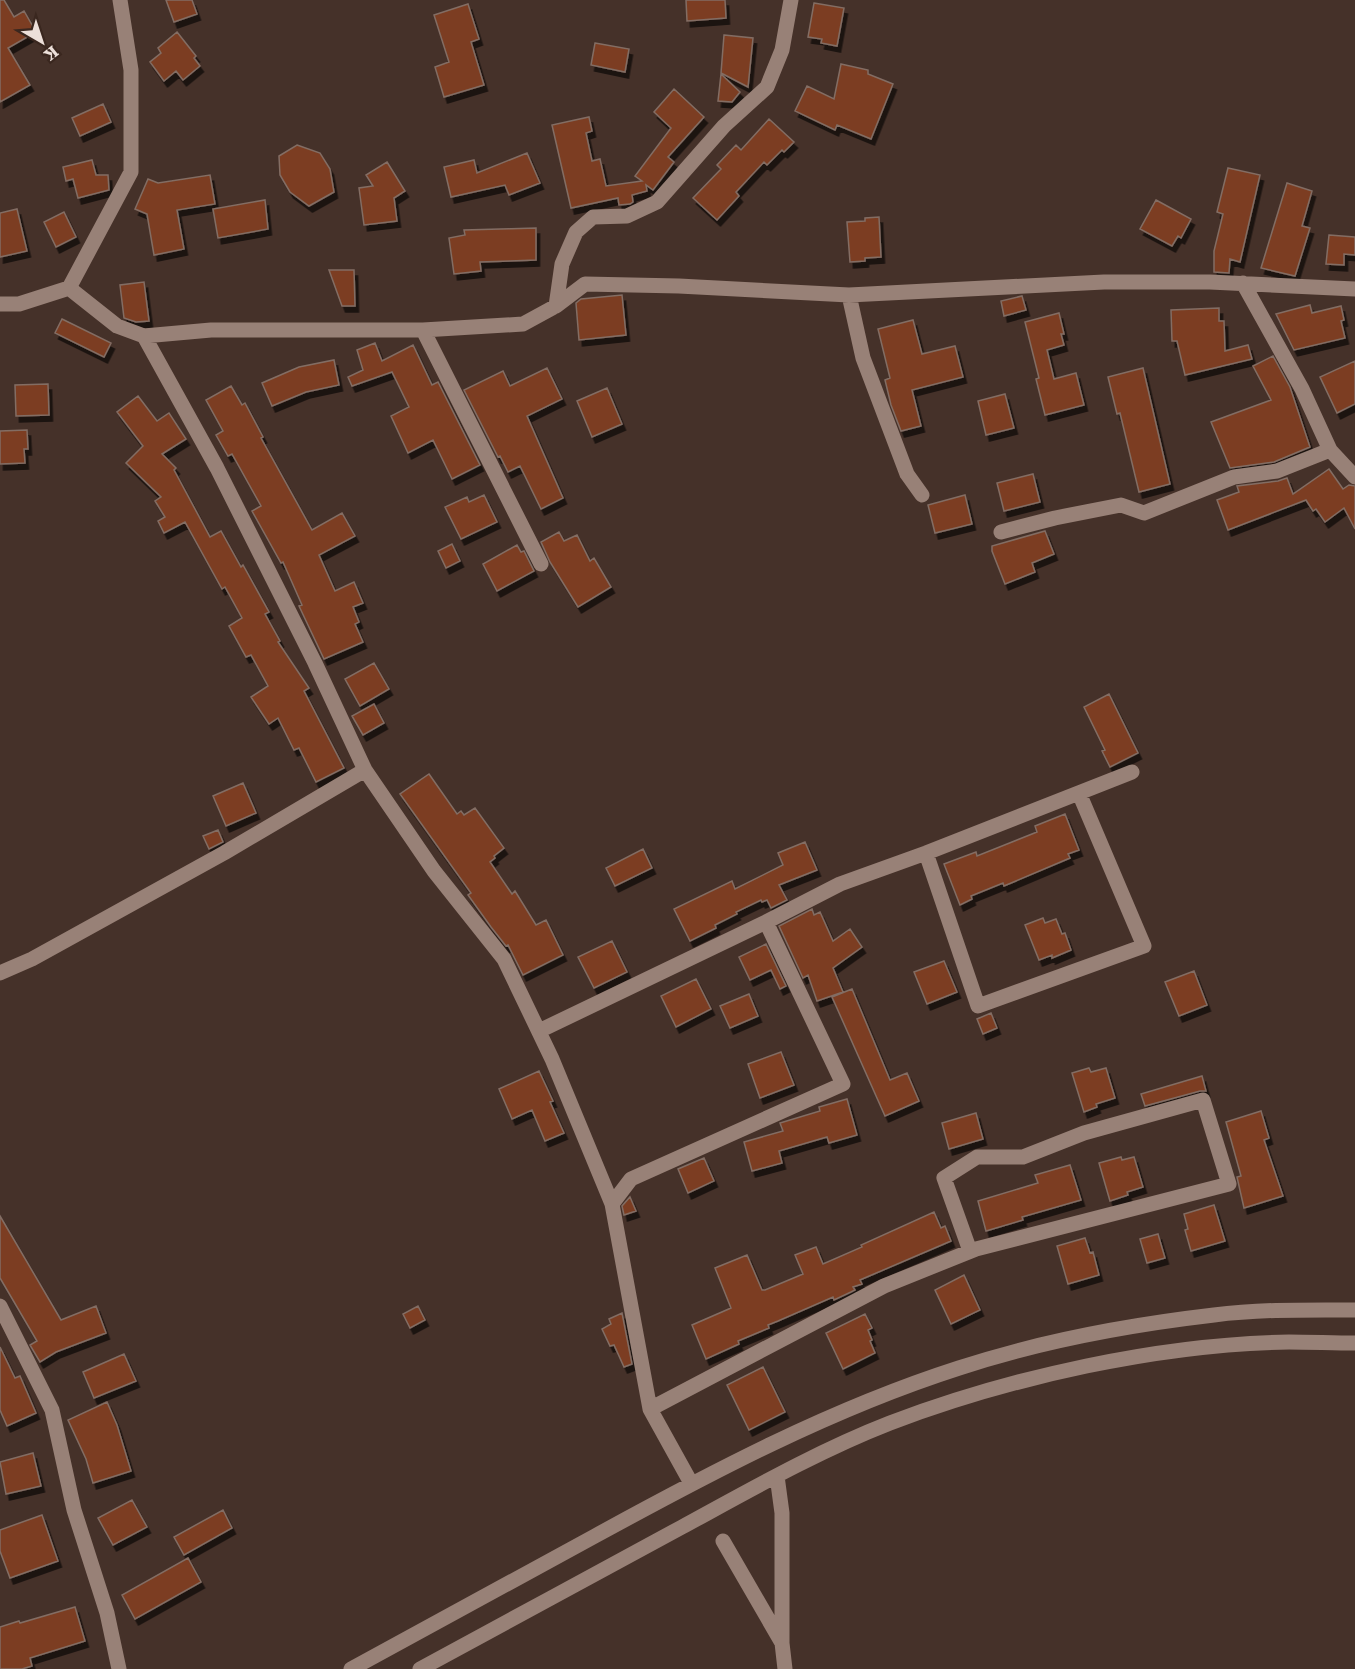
<svg xmlns="http://www.w3.org/2000/svg" width="1355" height="1669" font-family="'Roboto Serif',serif">
	<defs>
		<filter id="shadow"><feDropShadow dx="3.5" dy="6" stdDeviation="0" flood-color="#0009"/></filter>
	</defs>
	<rect width="100%" height="100%" fill="#453129"/>
	<path fill="#7c3e21" stroke="#836d64" stroke-width="1.5" filter="url(#shadow)" d="M 0,0 L 4,0 L 14,17 L 24,11 L 36,32 L 8,48 L 30,85 L 0,102 Z
		M 166,0 L 192,0 L 197,14 L 174,22 Z
		M 686,0 L 725,0 L 726,18 L 687,21 Z
		M 814,3 L 844,8 L 837,46 L 821,43 L 822,39 L 808,37 Z
		M 468,4 L 479,39 L 471,42 L 484,85 L 444,97 L 435,67 L 449,62 L 434,15 Z
		M 177,32 L 196,56 L 194,58 L 200,66 L 183,80 L 176,71 L 164,81 L 150,62 L 161,53 L 158,48 Z
		M 724,35 L 753,38 L 748,87 L 721,73 Z
		M 595,43 L 629,49 L 625,72 L 591,65 Z
		M 841,64 L 868,70 L 868,74 L 893,84 L 871,139 L 837,125 L 835,130 L 795,111 L 807,86 L 834,99 Z
		M 721,74 L 740,92 L 732,102 L 718,101 Z
		M 674,89 L 704,117 L 668,157 L 674,162 L 653,190 L 646,185 L 647,191 L 632,195 L 633,202 L 630,204 L 619,205 L 618,198 L 571,208 L 552,125 L 589,117 L 592,131 L 586,133 L 592,161 L 600,159 L 606,186 L 642,181 L 635,176 L 671,128 L 654,112 Z
		M 103,104 L 111,122 L 80,136 L 72,118 Z
		M 769,119 L 794,142 L 784,152 L 782,150 L 767,165 L 764,162 L 736,192 L 739,196 L 717,220 L 693,198 L 721,169 L 717,165 L 736,145 L 741,150 Z
		M 297,145 L 320,153 L 330,169 L 334,192 L 309,206 L 290,192 L 280,175 L 279,156 Z
		M 527,153 L 540,183 L 509,195 L 505,185 L 451,197 L 444,167 L 474,160 L 477,173 Z
		M 92,160 L 96,175 L 108,175 L 109,190 L 78,198 L 73,179 L 66,181 L 63,167 Z
		M 387,162 L 405,191 L 394,198 L 397,221 L 364,225 L 359,188 L 373,186 L 366,175 Z
		M 1228,168 L 1260,175 L 1240,262 L 1230,259 L 1229,273 L 1214,272 L 1214,251 L 1223,214 L 1217,212 Z
		M 210,175 L 215,204 L 177,210 L 184,249 L 154,255 L 147,214 L 135,209 L 148,179 L 158,183 Z
		M 1287,183 L 1312,191 L 1302,226 L 1310,228 L 1295,276 L 1261,268 Z
		M 265,200 L 268,229 L 218,238 L 213,209 Z
		M 1156,200 L 1191,219 L 1181,238 L 1178,236 L 1172,246 L 1140,229 Z
		M 17,209 L 27,251 L 0,257 L 0,213 Z
		M 64,212 L 76,237 L 56,247 L 44,222 Z
		M 879,217 L 881,257 L 865,258 L 865,261 L 850,262 L 847,222 L 865,221 L 865,218 Z
		M 536,228 L 536,260 L 480,262 L 481,271 L 454,274 L 449,238 L 465,235 L 464,230 Z
		M 1329,235 L 1355,237 L 1355,255 L 1344,254 L 1344,265 L 1326,264 Z
		M 329,270 L 354,270 L 355,306 L 342,306 Z
		M 144,282 L 149,321 L 136,322 L 124,318 L 120,285 Z
		M 622,295 L 626,335 L 579,340 L 576,303 L 581,299 Z
		M 1022,296 L 1026,310 L 1004,316 L 1001,301 Z
		M 1310,305 L 1312,313 L 1341,306 L 1344,320 L 1341,321 L 1345,338 L 1294,350 L 1276,314 Z
		M 1219,308 L 1219,321 L 1224,321 L 1225,351 L 1248,345 L 1252,359 L 1185,375 L 1177,341 L 1172,341 L 1171,310 Z
		M 1059,313 L 1064,334 L 1061,334 L 1064,345 L 1047,350 L 1054,379 L 1076,373 L 1084,405 L 1045,415 L 1036,379 L 1039,378 L 1025,322 Z
		M 62,319 L 111,343 L 104,357 L 55,333 Z
		M 913,320 L 922,354 L 955,346 L 963,377 L 912,390 L 921,426 L 901,431 L 891,405 L 885,380 L 890,378 L 878,329 Z
		M 375,343 L 382,361 L 413,345 L 432,385 L 438,382 L 480,465 L 452,479 L 433,440 L 408,453 L 391,416 L 409,407 L 392,372 L 352,386 L 348,377 L 363,370 L 357,350 Z
		M 1273,356 L 1290,387 L 1310,447 L 1274,462 L 1230,468 L 1211,422 L 1271,400 L 1253,366 Z
		M 334,360 L 339,385 L 306,392 L 272,406 L 262,383 L 299,367 Z
		M 1355,361 L 1355,404 L 1337,413 L 1320,377 Z
		M 547,368 L 562,399 L 527,416 L 563,498 L 541,509 L 520,466 L 508,472 L 500,456 L 498,457 L 464,390 L 503,371 L 510,386 Z
		M 1143,368 L 1170,484 L 1139,492 L 1120,413 L 1117,414 L 1108,377 Z
		M 48,384 L 49,415 L 16,416 L 15,385 Z
		M 231,386 L 242,405 L 245,403 L 263,437 L 261,438 L 312,530 L 342,513 L 355,536 L 319,555 L 335,591 L 354,582 L 363,603 L 353,607 L 359,622 L 355,624 L 363,642 L 324,659 L 299,606 L 302,605 L 283,562 L 281,563 L 252,511 L 261,506 L 232,454 L 228,456 L 216,435 L 223,431 L 206,400 Z
		M 607,388 L 622,424 L 592,437 L 577,401 Z
		M 1005,394 L 1014,428 L 986,435 L 978,401 Z
		M 138,396 L 157,421 L 169,413 L 186,439 L 162,454 L 176,468 L 174,470 L 210,537 L 221,531 L 241,567 L 243,565 L 269,612 L 265,614 L 280,641 L 278,642 L 309,688 L 304,691 L 344,768 L 316,782 L 299,748 L 294,750 L 278,718 L 269,724 L 251,697 L 268,686 L 251,655 L 246,657 L 229,626 L 242,618 L 225,587 L 222,589 L 185,522 L 164,533 L 158,521 L 165,517 L 155,501 L 161,497 L 126,463 L 143,446 L 117,412 Z
		M 27,430 L 28,449 L 24,449 L 25,463 L 0,464 L 0,431 Z
		M 1329,469 L 1343,489 L 1349,485 L 1355,486 L 1355,529 L 1344,508 L 1325,522 L 1316,509 L 1313,511 L 1306,500 L 1228,530 L 1217,500 L 1239,492 L 1237,486 L 1278,481 L 1287,478 L 1293,494 Z
		M 1033,474 L 1040,502 L 1004,511 L 997,483 Z
		M 484,495 L 497,522 L 461,539 L 445,507 L 467,497 L 469,502 Z
		M 965,495 L 972,524 L 935,533 L 928,505 Z
		M 1045,531 L 1054,554 L 1032,563 L 1035,572 L 1005,584 L 992,551 L 992,546 Z
		M 559,532 L 564,541 L 577,535 L 590,561 L 594,558 L 611,587 L 578,607 L 550,562 L 541,542 Z
		M 452,544 L 460,561 L 446,568 L 438,551 Z
		M 517,545 L 521,552 L 524,551 L 534,571 L 497,591 L 483,564 Z
		M 374,663 L 389,689 L 360,706 L 345,679 Z
		M 1109,694 L 1138,753 L 1110,767 L 1102,751 L 1105,750 L 1084,707 Z
		M 374,704 L 384,723 L 363,735 L 352,716 Z
		M 429,774 L 457,814 L 461,811 L 464,815 L 475,808 L 504,848 L 494,856 L 495,858 L 490,862 L 512,894 L 515,891 L 536,925 L 546,920 L 563,955 L 523,975 L 508,945 L 506,946 L 491,927 L 468,895 L 471,893 L 400,794 Z
		M 243,783 L 256,813 L 226,826 L 213,796 Z
		M 1065,814 L 1079,850 L 1068,854 L 1070,858 L 1004,886 L 1003,883 L 971,896 L 972,899 L 960,905 L 944,864 L 976,852 L 977,856 L 1037,832 L 1035,826 Z
		M 218,830 L 223,842 L 209,849 L 203,836 Z
		M 805,842 L 817,870 L 779,885 L 787,900 L 771,908 L 767,900 L 762,902 L 761,900 L 736,912 L 737,914 L 715,925 L 716,928 L 690,941 L 674,909 L 732,881 L 735,889 L 783,865 L 778,853 Z
		M 643,849 L 652,868 L 615,886 L 606,868 Z
		M 812,909 L 814,915 L 820,912 L 833,941 L 850,929 L 862,947 L 833,968 L 843,992 L 817,1001 L 808,975 L 803,978 L 779,926 Z
		M 1043,918 L 1045,923 L 1056,919 L 1062,934 L 1065,933 L 1071,950 L 1052,958 L 1052,955 L 1039,960 L 1025,925 Z
		M 612,941 L 627,972 L 594,988 L 578,957 Z
		M 766,944 L 786,986 L 780,989 L 771,970 L 750,980 L 739,957 Z
		M 944,961 L 957,992 L 927,1004 L 914,972 Z
		M 1194,971 L 1207,1005 L 1179,1016 L 1165,982 Z
		M 696,979 L 711,1009 L 676,1027 L 661,996 Z
		M 852,989 L 890,1080 L 907,1073 L 919,1101 L 885,1116 L 832,997 Z
		M 749,994 L 758,1016 L 730,1028 L 720,1006 Z
		M 991,1013 L 997,1028 L 983,1034 L 977,1019 Z
		M 781,1052 L 794,1085 L 760,1098 L 748,1064 Z
		M 1089,1068 L 1091,1072 L 1106,1068 L 1115,1098 L 1096,1104 L 1097,1107 L 1084,1112 L 1072,1073 Z
		M 539,1071 L 553,1101 L 550,1102 L 564,1133 L 545,1141 L 532,1110 L 512,1119 L 499,1089 Z
		M 1202,1076 L 1206,1091 L 1200,1091 L 1145,1106 L 1141,1094 Z
		M 847,1099 L 857,1135 L 829,1143 L 827,1137 L 779,1151 L 782,1163 L 752,1171 L 744,1142 L 783,1131 L 780,1123 L 820,1111 L 819,1107 Z
		M 1261,1111 L 1269,1138 L 1264,1140 L 1283,1196 L 1244,1208 L 1237,1177 L 1241,1176 L 1226,1122 Z
		M 976,1113 L 983,1139 L 949,1149 L 942,1123 Z
		M 1121,1157 L 1122,1160 L 1134,1157 L 1143,1187 L 1127,1192 L 1128,1195 L 1110,1201 L 1099,1163 Z
		M 704,1158 L 714,1181 L 688,1193 L 678,1169 Z
		M 1070,1165 L 1081,1200 L 1022,1217 L 1023,1220 L 986,1231 L 978,1201 L 1038,1183 L 1035,1175 Z
		M 630,1197 L 636,1211 L 624,1215 L 622,1206 Z
		M 1214,1205 L 1225,1241 L 1191,1251 L 1185,1230 L 1188,1229 L 1184,1214 Z
		M 934,1212 L 941,1228 L 945,1226 L 951,1241 L 860,1280 L 862,1284 L 853,1287 L 855,1290 L 851,1292 L 834,1300 L 833,1297 L 778,1321 L 768,1325 L 769,1328 L 738,1341 L 739,1344 L 706,1359 L 692,1325 L 731,1308 L 715,1268 L 747,1255 L 762,1290 L 765,1290 L 803,1274 L 795,1255 L 816,1247 L 823,1264 L 862,1247 L 861,1245 Z
		M 0,1216 L 61,1320 L 96,1306 L 106,1333 L 56,1352 L 40,1362 L 30,1345 L 37,1341 L 0,1278 Z
		M 1158,1234 L 1165,1258 L 1147,1263 L 1140,1239 Z
		M 1085,1238 L 1090,1253 L 1093,1252 L 1099,1275 L 1068,1284 L 1057,1246 Z
		M 964,1275 L 980,1310 L 951,1324 L 935,1290 Z
		M 418,1306 L 425,1320 L 410,1328 L 403,1314 Z
		M 622,1313 L 632,1364 L 624,1367 L 614,1345 L 610,1346 L 602,1329 L 611,1324 L 609,1319 Z
		M 865,1314 L 872,1328 L 868,1330 L 872,1340 L 870,1341 L 875,1353 L 843,1369 L 826,1333 Z
		M 0,1347 L 15,1378 L 20,1376 L 36,1413 L 7,1426 L 0,1410 Z
		M 124,1354 L 136,1381 L 94,1398 L 83,1372 Z
		M 763,1367 L 785,1412 L 749,1430 L 727,1385 Z
		M 107,1402 L 117,1425 L 131,1471 L 93,1483 L 86,1459 L 68,1420 Z
		M 33,1453 L 41,1486 L 6,1494 L 0,1462 Z
		M 132,1500 L 147,1527 L 113,1545 L 98,1518 Z
		M 223,1510 L 232,1528 L 184,1555 L 174,1537 Z
		M 42,1515 L 58,1561 L 10,1578 L 0,1551 L 0,1530 Z
		M 188,1558 L 201,1582 L 135,1619 L 122,1595 Z
		M 75,1607 L 85,1641 L 30,1658 L 32,1666 L 22,1669 L 0,1669 L 0,1627 L 19,1621 L 20,1623 Z"/>
	<g fill="none" stroke-linecap="round" stroke-linejoin="round">
		<path stroke="#988177" stroke-width="15" d="M 1243,283 L 1302,389 L 1330,450 L 1355,477
			M 69,288 L 131,172 L 131,70 L 120,0
			M 849,295 L 863,358 L 907,474 L 922,495
			M 0,304 L 19,304 L 69,288 L 117,326 L 144,336 L 211,330 L 423,330 L 523,324 L 556,306 L 585,284 L 679,286 L 849,295 L 1104,282 L 1210,282 L 1355,289
			M 556,306 L 562,264 L 576,232 L 593,217 L 627,216 L 657,202 L 724,126 L 767,87 L 782,50 L 791,0
			M 423,330 L 541,564
			M 144,336 L 217,468 L 315,663 L 365,770 L 434,871 L 504,959 L 552,1059 L 612,1204 L 650,1409 L 691,1483
			M 1001,532 L 1055,518 L 1121,505 L 1144,513 L 1234,477 L 1277,471 L 1330,450
			M 926,853 L 978,1006 L 1144,946 L 1079,793
			M 0,973 L 32,959 L 224,853 L 365,770
			M 539,1031 L 766,922 L 840,884 L 926,853 L 1132,772
			M 612,1204 L 631,1179 L 843,1084 L 766,922
			M 0,1306 L 52,1410 L 74,1510 L 107,1613 L 119,1669
			M 650,1409 L 884,1286 L 976,1249 L 1229,1184 L 1203,1100 L 1084,1133 L 1023,1157 L 977,1157 L 944,1178 L 970,1251
			M 777,1476 L 782,1513 L 782,1643 L 785,1669
			M 723,1541 L 782,1643
			M 351,1669 C 432,1625 513,1580 595,1536 C 712,1472 831,1409 959,1368 C 1041,1341 1128,1325 1214,1315 C 1261,1309 1308,1310 1355,1310
			M 420,1669 C 507,1622 595,1574 682,1527 C 750,1490 818,1451 890,1423 C 1011,1377 1160,1344 1289,1342 C 1311,1342 1333,1343 1355,1343"/>
	</g>
	<g transform="translate(42 42) rotate(141)" stroke="#3a271f" stroke-width="4.5" paint-order="stroke">
	<path d="M0-4.5L10 22L0 15L-10 22Z" fill="#ecdfd9"/>
	<text y="-9" font-size="16" font-weight="bold" text-anchor="middle" fill="#ecdfd9">K</text>
	</g>
</svg>
